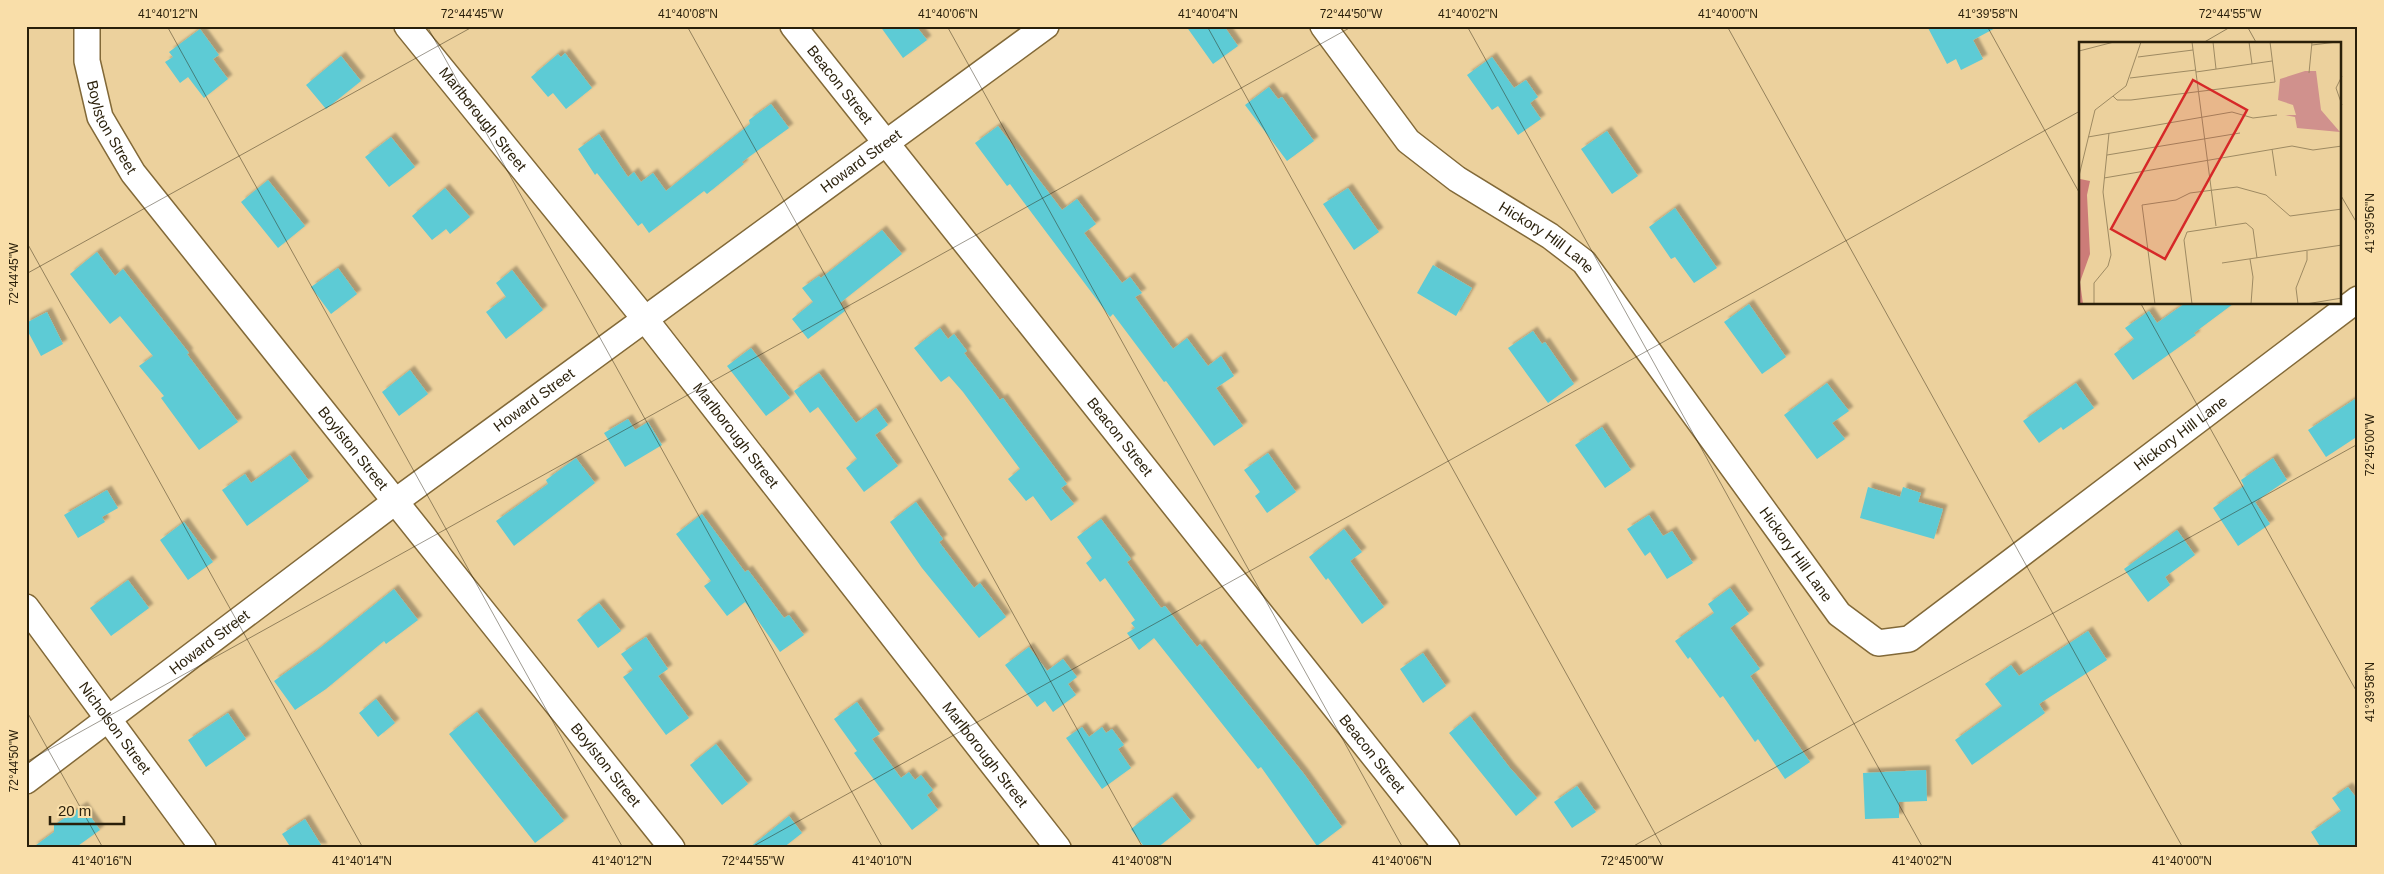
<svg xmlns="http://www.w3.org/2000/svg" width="2384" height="874" font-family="Arial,sans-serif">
	<defs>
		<filter id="shadow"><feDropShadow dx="4.5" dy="-4.5" stdDeviation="1" flood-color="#0004"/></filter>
	</defs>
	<rect width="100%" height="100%" fill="#ecd19d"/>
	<path fill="#5dcbd5" filter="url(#shadow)" d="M 880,26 L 916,26 L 927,40 L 903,58 Z
		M 1186,26 L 1224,26 L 1238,46 L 1213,64 Z
		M 1927,26 L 1999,26 L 1973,40 L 1983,59 L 1961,70 L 1956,59 L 1947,64 Z
		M 200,29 L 219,55 L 213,59 L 228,79 L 204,98 L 188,77 L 180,83 L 165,62 L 173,57 L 169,52 Z
		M 565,53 L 592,88 L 566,109 L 553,93 L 548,97 L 531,77 L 558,54 L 561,57 Z
		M 341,56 L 361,81 L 326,109 L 306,85 Z
		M 1492,57 L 1514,88 L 1526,80 L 1538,97 L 1530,103 L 1541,119 L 1518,135 L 1498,106 L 1492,110 L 1467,75 Z
		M 1269,87 L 1278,99 L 1282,97 L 1314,141 L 1287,161 L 1245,105 Z
		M 771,104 L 789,128 L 742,162 L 744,164 L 707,194 L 704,191 L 649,233 L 642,223 L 638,226 L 597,173 L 595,175 L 578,149 L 599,134 L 628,177 L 634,172 L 641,182 L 653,173 L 666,191 L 750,124 L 749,120 Z
		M 998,126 L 1062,210 L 1077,199 L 1096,224 L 1084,233 L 1122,283 L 1130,277 L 1142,293 L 1135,297 L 1173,349 L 1187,338 L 1208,366 L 1221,356 L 1234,376 L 1216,388 L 1243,426 L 1214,446 L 1166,381 L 1164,382 L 1113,314 L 1110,317 L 1010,184 L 1007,186 L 975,143 Z
		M 1607,131 L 1638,176 L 1612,194 L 1581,149 Z
		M 391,137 L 415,167 L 389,187 L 365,157 Z
		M 268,180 L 305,226 L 278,248 L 241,202 Z
		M 445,188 L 470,217 L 450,234 L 446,229 L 432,240 L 412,216 Z
		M 1348,188 L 1379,232 L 1354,250 L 1323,204 Z
		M 1675,208 L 1717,268 L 1694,283 L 1675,257 L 1671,259 L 1649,227 Z
		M 882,230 L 902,254 L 840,303 L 845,311 L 808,339 L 792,319 L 813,302 L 802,288 L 819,276 L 821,278 Z
		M 97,252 L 115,276 L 123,269 L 189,353 L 187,354 L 238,422 L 199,450 L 161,398 L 164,396 L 139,366 L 153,356 L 120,316 L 110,324 L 70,274 Z
		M 1433,265 L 1472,288 L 1456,316 L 1417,293 Z
		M 338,268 L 357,294 L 331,314 L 311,287 Z
		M 512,270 L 543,310 L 506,339 L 486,312 L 506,297 L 496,283 Z
		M 1749,304 L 1786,357 L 1762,374 L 1724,322 Z
		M 2184,304 L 2233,304 L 2194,333 L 2196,335 L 2133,380 L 2114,354 L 2134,339 L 2125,328 L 2149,311 L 2157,323 Z
		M 47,312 L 63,344 L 41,356 L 26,328 L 26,323 Z
		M 940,328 L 948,339 L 954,334 L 967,351 L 964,353 L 1000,400 L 1003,398 L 1067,484 L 1061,488 L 1074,504 L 1051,521 L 1033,496 L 1026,501 L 1008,479 L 1020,469 L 963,392 L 949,376 L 941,382 L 914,348 Z
		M 1533,331 L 1542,344 L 1545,342 L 1574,384 L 1548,403 L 1508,348 Z
		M 751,348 L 790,398 L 766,416 L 727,366 Z
		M 410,370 L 428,394 L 399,416 L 382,392 Z
		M 819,373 L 856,423 L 876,408 L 888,425 L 875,435 L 898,466 L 864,492 L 846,468 L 857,459 L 818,407 L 810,413 L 794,391 Z
		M 1827,383 L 1849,411 L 1832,423 L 1845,439 L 1817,459 L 1784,415 Z
		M 2076,383 L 2094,408 L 2063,430 L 2061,427 L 2039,443 L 2023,421 Z
		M 2358,397 L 2358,436 L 2326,457 L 2308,430 Z
		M 628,419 L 635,430 L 648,422 L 662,445 L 625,467 L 604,433 Z
		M 1602,427 L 1631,470 L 1605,488 L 1575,445 Z
		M 1268,453 L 1296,492 L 1267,513 L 1255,496 L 1260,492 L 1244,470 Z
		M 290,455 L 309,481 L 247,526 L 222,490 L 245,474 L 251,483 Z
		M 576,458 L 595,483 L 514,546 L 496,521 L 548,484 L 546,480 Z
		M 2273,458 L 2287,480 L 2255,502 L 2270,524 L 2238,546 L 2213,508 L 2244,486 L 2241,480 Z
		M 1868,487 L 1900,497 L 1903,487 L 1921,493 L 1918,502 L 1943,509 L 1934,539 L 1860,518 Z
		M 107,490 L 118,508 L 102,517 L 105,522 L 78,538 L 64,515 Z
		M 916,502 L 943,539 L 939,542 L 974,588 L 980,583 L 1006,617 L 979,638 L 922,568 L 890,522 Z
		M 702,514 L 745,572 L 748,570 L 784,618 L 789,615 L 804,635 L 780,652 L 745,602 L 727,616 L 704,586 L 711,581 L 676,534 Z
		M 1649,515 L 1663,536 L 1672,531 L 1693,563 L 1667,579 L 1650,552 L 1645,556 L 1627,529 Z
		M 1101,519 L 1131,559 L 1127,562 L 1161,608 L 1165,606 L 1197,647 L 1200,644 L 1304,774 L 1342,827 L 1317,846 L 1261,767 L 1258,769 L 1154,638 L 1139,650 L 1127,633 L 1135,628 L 1131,623 L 1135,620 L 1105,578 L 1100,582 L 1086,563 L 1092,558 L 1077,537 Z
		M 184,522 L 213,562 L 188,580 L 160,540 Z
		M 1344,529 L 1362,552 L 1350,561 L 1384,607 L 1362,624 L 1328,578 L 1326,580 L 1309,557 Z
		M 2177,530 L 2195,555 L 2165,577 L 2170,585 L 2148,602 L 2124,569 Z
		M 128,580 L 149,608 L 111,636 L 90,608 Z
		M 1730,588 L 1749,614 L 1730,628 L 1760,669 L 1750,676 L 1810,762 L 1785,779 L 1758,739 L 1755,742 L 1723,696 L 1720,698 L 1690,657 L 1688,659 L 1675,641 L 1714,613 L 1708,604 Z
		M 394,589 L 418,620 L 386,644 L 384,641 L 326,689 L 295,710 L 274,681 L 315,652 Z
		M 599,603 L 621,631 L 598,648 L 577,620 Z
		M 2088,631 L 2107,660 L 2039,704 L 2045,713 L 1972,765 L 1955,740 L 2002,706 L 1985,684 L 2011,665 L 2019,676 Z
		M 646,637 L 668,669 L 658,676 L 689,718 L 666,735 L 623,677 L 633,670 L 621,654 Z
		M 1029,647 L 1047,671 L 1063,659 L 1077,677 L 1068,684 L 1076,695 L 1053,712 L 1045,701 L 1037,707 L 1005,665 Z
		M 1423,653 L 1446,686 L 1423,703 L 1400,669 Z
		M 376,699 L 395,723 L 378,737 L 359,713 Z
		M 857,702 L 880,734 L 872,739 L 901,778 L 909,772 L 915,780 L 921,775 L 933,790 L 927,795 L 938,810 L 912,830 L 854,753 L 857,751 L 834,719 Z
		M 477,712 L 564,821 L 535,843 L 449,734 Z
		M 228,713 L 246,739 L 206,767 L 188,740 Z
		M 1470,716 L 1510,768 L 1537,798 L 1516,816 L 1449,733 Z
		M 1082,727 L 1089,737 L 1102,727 L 1106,733 L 1112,729 L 1124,745 L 1118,749 L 1131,768 L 1102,789 L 1066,738 Z
		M 716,744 L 748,784 L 722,805 L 690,765 Z
		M 1926,770 L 1927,801 L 1899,802 L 1899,818 L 1865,819 L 1863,773 Z
		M 1577,786 L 1596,812 L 1572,828 L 1554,802 Z
		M 2348,787 L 2358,800 L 2358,848 L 2321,848 L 2311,832 L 2341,811 L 2332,798 Z
		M 1172,797 L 1191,821 L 1157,848 L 1145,848 L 1131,829 Z
		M 83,806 L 100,830 L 75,848 L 32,848 L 54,832 L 54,825 Z
		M 789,816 L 802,833 L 783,848 L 749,848 Z
		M 305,819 L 323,848 L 291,848 L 282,834 Z"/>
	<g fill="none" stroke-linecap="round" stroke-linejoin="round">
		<g stroke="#826938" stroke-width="28">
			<g id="minor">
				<path id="s1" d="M 87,26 L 87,61 L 100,117 L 133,173 L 672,848"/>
				<path id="s2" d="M 407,26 L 645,319 L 1058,848"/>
				<path id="s3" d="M 793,26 L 1447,848"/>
				<path id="s4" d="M 1323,26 L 1408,141 L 1457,179 L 1550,236 L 1584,262 L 1839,614 L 1878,643 L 1909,639 L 2358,299"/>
				<path id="s5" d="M 26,607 L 203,848"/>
				<path id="s6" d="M 26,781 L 396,501 L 1046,26"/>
			</g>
		</g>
		<use href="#minor" stroke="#fff" stroke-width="25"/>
	</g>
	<path fill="none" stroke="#291f0a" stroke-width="1" stroke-opacity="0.45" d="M 167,26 L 623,848M 427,26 L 883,848M 687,26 L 1143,848M 947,26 L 1403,848M 1207,26 L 1663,848M 1467,26 L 1923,848M 1727,26 L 2183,848M 1987,26 L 2080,194M 2247,26 L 2257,44M 2201,44 L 2232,26M 2340,194 L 2358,225M 26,241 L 363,848M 26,274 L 474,26M 2141,304 L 2358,694M 26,710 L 103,848M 26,762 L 1353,26M 750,848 L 2080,111M 1630,848 L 2358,444"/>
	<g text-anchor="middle" stroke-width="4" stroke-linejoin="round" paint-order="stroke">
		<g font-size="15" fill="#291f0a" stroke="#f9dea9">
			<text dy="5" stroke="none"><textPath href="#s3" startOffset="75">Beacon Street</textPath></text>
			<text dy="5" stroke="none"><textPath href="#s2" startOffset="120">Marlborough Street</textPath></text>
			<text dy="5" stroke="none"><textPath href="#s1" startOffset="106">Boylston Street</textPath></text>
			<text dy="5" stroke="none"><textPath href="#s6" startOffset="1040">Howard Street</textPath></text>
			<text dy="5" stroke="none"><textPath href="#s4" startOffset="312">Hickory Hill Lane</textPath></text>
			<text dy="5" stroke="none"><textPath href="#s6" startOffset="635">Howard Street</textPath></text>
			<text dy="5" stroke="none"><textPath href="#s4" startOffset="1212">Hickory Hill Lane</textPath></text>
			<text dy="5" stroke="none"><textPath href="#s2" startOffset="525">Marlborough Street</textPath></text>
			<text dy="5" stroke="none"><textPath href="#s3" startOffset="525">Beacon Street</textPath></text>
			<text dy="5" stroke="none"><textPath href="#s1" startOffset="510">Boylston Street</textPath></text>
			<text dy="5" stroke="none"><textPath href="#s4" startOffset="718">Hickory Hill Lane</textPath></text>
			<text dy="5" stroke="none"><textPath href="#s6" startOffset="230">Howard Street</textPath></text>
			<text dy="5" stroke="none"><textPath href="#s5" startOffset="150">Nicholson Street</textPath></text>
			<text dy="5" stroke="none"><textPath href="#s2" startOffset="930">Marlborough Street</textPath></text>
			<text dy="5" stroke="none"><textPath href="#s3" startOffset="930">Beacon Street</textPath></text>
			<text dy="5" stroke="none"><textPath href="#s1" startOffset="915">Boylston Street</textPath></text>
		</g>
	</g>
	<g transform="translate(2079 42)">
		<rect width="262" height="262" fill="#ecd19d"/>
		<path d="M 226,29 L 237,29 L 242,68 L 261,90 L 218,86 L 216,75 L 206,73 L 217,73 L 214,63 L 199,58 L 201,37 Z" fill="#d0918d"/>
		<path d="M 1,137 L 11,139 L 8,153 L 11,212 L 1,240 L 4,262 L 0,262 Z" fill="#cc7c78"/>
		<path fill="none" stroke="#9e8a62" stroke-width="1" d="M 113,0 L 137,184M 134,0 L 137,27M 170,0 L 173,22M 233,3 L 258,0M 0,9 L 35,0M 59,15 L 114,8M 117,30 L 193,19M 230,31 L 233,0M 263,34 L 257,46 L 263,63M 51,36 L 117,28M 34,54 L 38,58 L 52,58 L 196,40 L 191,0M 9,95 L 153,70 L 174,76 L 198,73M 193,107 L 197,134M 28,113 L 161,91M 0,134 L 16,68 L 47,44 L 62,0M 25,136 L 213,104 L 234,108 L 263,104M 171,217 L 174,235 L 172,262M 143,221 L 263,203M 15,262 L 15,241 L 29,224 L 32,213 L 24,150 L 30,91M 76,262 L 63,163 L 97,158 L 111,151 L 158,145 L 187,153 L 211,174 L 263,167M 113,262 L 105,198 L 108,190 L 167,181 L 174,187 L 178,216M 219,262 L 217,246 L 228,218 L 228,209M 227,262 L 263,256"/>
		<path fill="#d62828" fill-opacity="0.15" stroke="#d62828" stroke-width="2.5" d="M 114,38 L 168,68 L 86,217 L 32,187 Z"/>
		<rect width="262" height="262" fill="none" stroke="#291f0a" stroke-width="2.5"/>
	</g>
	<rect width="2384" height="874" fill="none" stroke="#f9dea9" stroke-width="55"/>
	<path d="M50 816v8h74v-8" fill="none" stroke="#291f0a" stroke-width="2.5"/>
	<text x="58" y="816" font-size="15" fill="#291f0a" stroke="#f9dea9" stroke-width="4" paint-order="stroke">20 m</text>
	<rect x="28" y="28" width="2328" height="818" fill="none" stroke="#291f0a" stroke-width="2"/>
	<g font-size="12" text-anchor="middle" fill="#291f0a">
		<text x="168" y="18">41°40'12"N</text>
		<text x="472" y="18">72°44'45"W</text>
		<text x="688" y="18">41°40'08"N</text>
		<text x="948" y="18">41°40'06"N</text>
		<text x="1208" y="18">41°40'04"N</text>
		<text x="1351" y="18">72°44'50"W</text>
		<text x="1468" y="18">41°40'02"N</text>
		<text x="1728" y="18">41°40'00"N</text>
		<text x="1988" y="18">41°39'58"N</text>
		<text x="2230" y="18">72°44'55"W</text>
		<text transform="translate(2370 223) rotate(-90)" y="4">41°39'56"N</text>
		<text transform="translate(14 274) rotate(-90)" y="4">72°44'45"W</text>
		<text transform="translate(2370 445) rotate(-90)" y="4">72°45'00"W</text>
		<text transform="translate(2370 692) rotate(-90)" y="4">41°39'58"N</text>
		<text transform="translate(14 761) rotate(-90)" y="4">72°44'50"W</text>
		<text x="102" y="865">41°40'16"N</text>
		<text x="362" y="865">41°40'14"N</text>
		<text x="622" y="865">41°40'12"N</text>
		<text x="753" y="865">72°44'55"W</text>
		<text x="882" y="865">41°40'10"N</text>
		<text x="1142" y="865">41°40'08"N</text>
		<text x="1402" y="865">41°40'06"N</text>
		<text x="1632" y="865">72°45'00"W</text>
		<text x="1922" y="865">41°40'02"N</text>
		<text x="2182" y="865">41°40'00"N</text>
	</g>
</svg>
